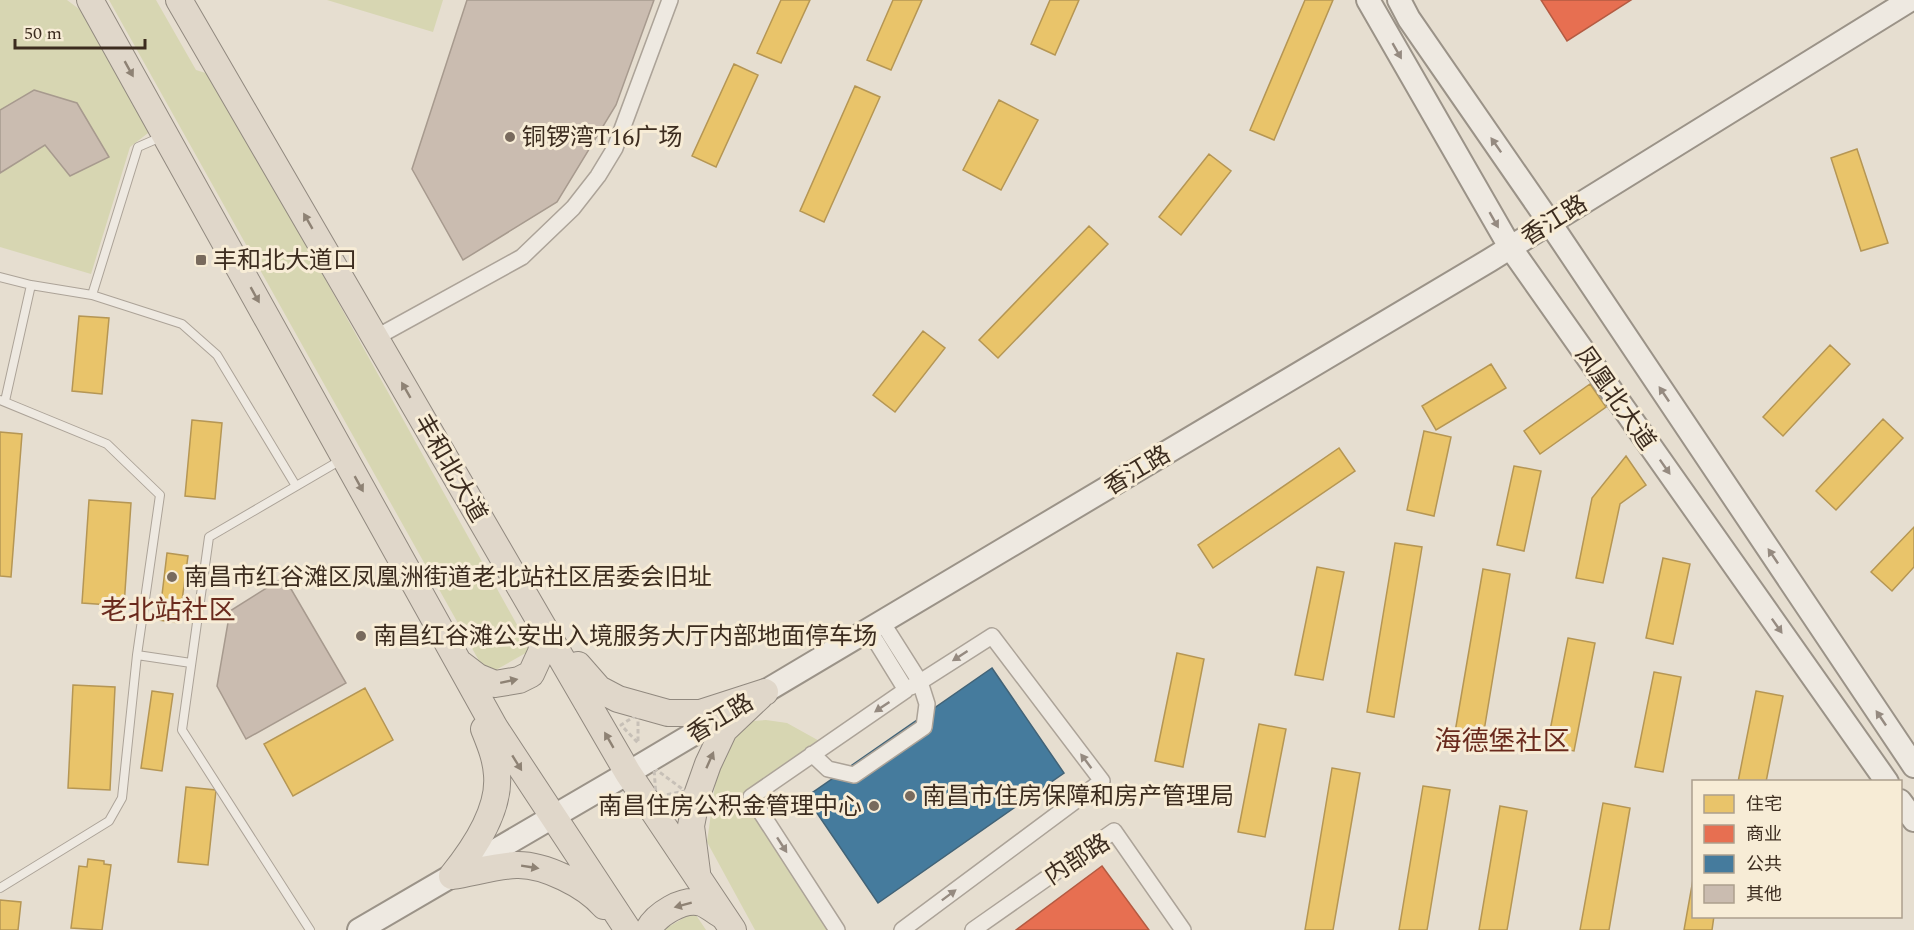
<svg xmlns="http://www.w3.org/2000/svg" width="1914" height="930" font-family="Spectral,'Noto Sans SC',serif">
	<rect width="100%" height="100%" fill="#e6ded0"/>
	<path fill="#d7d6b2" d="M 0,0 L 67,0 L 83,12 L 152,130 L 130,147 L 91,274 L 0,247 Z
		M 109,0 L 156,0 L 196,70 L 212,75 L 531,650 L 487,675 Z
		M 327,0 L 443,0 L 433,32 Z
		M 766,720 L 787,723 L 823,743 L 746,796 L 837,930 L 755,930 L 707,842 L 720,750 L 738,722 Z
		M 694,912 L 706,930 L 663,930 Z"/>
	<path fill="#e9c46a" stroke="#b59654" stroke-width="1.5" d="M 781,0 L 810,0 L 781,63 L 757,53 Z
		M 893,0 L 922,0 L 891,70 L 867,60 Z
		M 1050,0 L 1079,0 L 1055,55 L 1031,44 Z
		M 1305,0 L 1333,0 L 1274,140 L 1250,130 Z
		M 734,64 L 758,75 L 716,167 L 692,156 Z
		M 855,86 L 880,97 L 824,222 L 800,211 Z
		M 999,100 L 1038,120 L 1001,190 L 963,170 Z
		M 1857,149 L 1888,243 L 1861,251 L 1831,158 Z
		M 1209,154 L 1231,171 L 1181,235 L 1159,217 Z
		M 1089,226 L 1108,244 L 998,358 L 979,340 Z
		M 79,316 L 109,318 L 102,394 L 72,391 Z
		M 923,331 L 945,348 L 895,412 L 873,395 Z
		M 1830,345 L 1850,364 L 1783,436 L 1763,417 Z
		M 1491,364 L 1506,388 L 1436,430 L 1422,406 Z
		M 1590,384 L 1606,407 L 1540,454 L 1524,431 Z
		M 1883,419 L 1903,438 L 1836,510 L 1816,491 Z
		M 192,420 L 222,423 L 215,499 L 185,496 Z
		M 1424,431 L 1451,437 L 1434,516 L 1407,510 Z
		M 0,432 L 22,434 L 11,577 L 0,576 Z
		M 1339,448 L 1355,471 L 1213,568 L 1198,545 Z
		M 1626,456 L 1646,485 L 1620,504 L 1603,583 L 1576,578 L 1592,498 Z
		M 1514,466 L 1541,471 L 1524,551 L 1497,545 Z
		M 89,500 L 131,503 L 124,606 L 82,603 Z
		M 1914,527 L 1914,567 L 1892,591 L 1871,572 Z
		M 1395,543 L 1422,547 L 1394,717 L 1367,712 Z
		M 167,553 L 188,556 L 179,623 L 159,620 Z
		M 1663,558 L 1690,564 L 1673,644 L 1646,638 Z
		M 1317,567 L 1344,572 L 1323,680 L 1295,675 Z
		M 1483,569 L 1510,574 L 1482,743 L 1454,738 Z
		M 1568,638 L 1595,643 L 1574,751 L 1547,746 Z
		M 1177,653 L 1204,659 L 1183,767 L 1155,761 Z
		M 1654,672 L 1681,677 L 1663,772 L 1635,767 Z
		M 73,685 L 115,687 L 110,790 L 68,788 Z
		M 365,688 L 393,740 L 293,796 L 264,744 Z
		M 152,691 L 173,694 L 162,771 L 141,768 Z
		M 1756,691 L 1783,696 L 1766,782 L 1738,782 Z
		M 1259,724 L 1286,729 L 1265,837 L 1238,832 Z
		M 1332,768 L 1360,773 L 1333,930 L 1305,930 Z
		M 1423,786 L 1450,790 L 1427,930 L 1399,930 Z
		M 186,787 L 216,790 L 208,865 L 178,862 Z
		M 1603,803 L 1630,808 L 1609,930 L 1580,930 Z
		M 1500,806 L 1527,811 L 1507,930 L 1479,930 Z
		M 88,859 L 104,861 L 104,864 L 111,865 L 102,930 L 71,928 L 79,866 L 87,867 Z
		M 1694,874 L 1694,916 L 1714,916 L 1712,930 L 1684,930 Z
		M 0,900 L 21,902 L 18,930 L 0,930 Z"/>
	<path fill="#e76f51" stroke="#b45b42" stroke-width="1.5" d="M 1541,0 L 1631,0 L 1567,41 Z
		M 1102,866 L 1149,930 L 1016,930 Z"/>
	<path fill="#457b9d" stroke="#426377" stroke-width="1.5" d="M 992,668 L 1064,773 L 878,903 L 806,797 Z"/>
	<path fill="#cabcb0" stroke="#a79a8e" stroke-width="1.5" d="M 467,0 L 654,0 L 616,105 L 557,202 L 463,260 L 412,169 Z
		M 34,90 L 77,103 L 109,157 L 70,176 L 45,145 L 0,173 L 0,110 Z
		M 284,577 L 346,683 L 246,739 L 217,686 L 230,611 Z"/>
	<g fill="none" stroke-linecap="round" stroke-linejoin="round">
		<g stroke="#aca398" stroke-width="10">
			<path id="service" d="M 0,277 L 31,285 L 92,295 L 138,147 L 161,137
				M 92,295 L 182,324 L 217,355 L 296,486
				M 0,400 L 107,444 L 160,495 L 137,655 L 122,798 L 109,821 L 0,888
				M 5,401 L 31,285
				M 137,655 L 191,663
				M 310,930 L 182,730 L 209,537 L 341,460"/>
		</g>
		<g stroke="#aca398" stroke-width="18">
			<path id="minor" d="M 375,338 L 522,257 L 573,208 L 598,176 L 615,148 L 670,0
				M 882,622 L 920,682 L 992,636 L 1102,781 L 902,930
				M 812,754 L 828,769 L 854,775 L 924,727 L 927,704 L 920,682 L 911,687
				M 837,930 L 751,797 L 906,690 L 869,630
				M 973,930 L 1114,831 L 1183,930"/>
		</g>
		<g stroke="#9b9388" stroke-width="26">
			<path id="secondary" d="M 1368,0 L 1510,247 L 1887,782
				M 1399,0 L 1409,19 L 1550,223 L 1914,766
				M 1900,801 L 1914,820
				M 359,930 L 628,773 L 1490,260 L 1910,0"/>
		</g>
		<g stroke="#91897f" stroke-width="28">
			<path id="trunk" d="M 90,0 L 495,728 L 628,930
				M 179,0 L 628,773 L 733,930
				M 461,664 L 478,677 L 495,684 L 519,680 L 531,674 L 542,650 L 539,623
				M 578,665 L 599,689 L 618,699 L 668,713 L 700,713 L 765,692
				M 697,872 L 691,826 L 697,795 L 708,764 L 724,730 L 760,696
				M 452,876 C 473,850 500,810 497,775 C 496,758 490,744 484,729
				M 452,876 C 472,873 495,866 516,865 C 544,864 586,885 604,906
				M 648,930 C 656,915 683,897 702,903 C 709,906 716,912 723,916"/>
		</g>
		<path stroke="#c7c0b7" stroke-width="3" stroke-dasharray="4.5 3" stroke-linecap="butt" d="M 638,714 L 638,743 L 621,725 Z
			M 654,768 L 685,791 L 656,797 Z"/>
		<use href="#service" stroke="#eee9e1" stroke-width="8"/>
		<use href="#minor" stroke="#eee9e1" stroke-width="15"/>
		<use href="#secondary" stroke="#eee9e1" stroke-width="22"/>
		<use href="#trunk" stroke="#e0d7ca" stroke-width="26"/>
	</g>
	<defs><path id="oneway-solid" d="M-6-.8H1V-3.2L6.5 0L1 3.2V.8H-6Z" transform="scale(1.5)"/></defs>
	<g fill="#958a80">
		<use href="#oneway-solid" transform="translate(1397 51) rotate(60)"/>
		<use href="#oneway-solid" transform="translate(1496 145) rotate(-125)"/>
		<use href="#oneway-solid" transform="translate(1494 220) rotate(60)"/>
		<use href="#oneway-solid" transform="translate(1664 394) rotate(-124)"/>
		<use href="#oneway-solid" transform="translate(1665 467) rotate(55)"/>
		<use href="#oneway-solid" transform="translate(1773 556) rotate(-124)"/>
		<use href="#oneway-solid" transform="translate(1777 626) rotate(55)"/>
		<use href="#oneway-solid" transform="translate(960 656) rotate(147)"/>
		<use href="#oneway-solid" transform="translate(882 707) rotate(146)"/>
		<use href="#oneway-solid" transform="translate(1881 718) rotate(-124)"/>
		<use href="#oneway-solid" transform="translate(1086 761) rotate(-127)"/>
		<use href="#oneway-solid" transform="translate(782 845) rotate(57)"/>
		<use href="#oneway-solid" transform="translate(949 895) rotate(-37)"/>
	</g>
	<g fill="#8e8274">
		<use href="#oneway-solid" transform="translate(129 69) rotate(61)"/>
		<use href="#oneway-solid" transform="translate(308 221) rotate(-120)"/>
		<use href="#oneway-solid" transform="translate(255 295) rotate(61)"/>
		<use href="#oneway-solid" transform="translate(406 390) rotate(-120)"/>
		<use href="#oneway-solid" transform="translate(359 484) rotate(61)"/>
		<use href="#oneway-solid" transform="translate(509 681) rotate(-12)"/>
		<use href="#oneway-solid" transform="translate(609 740) rotate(-120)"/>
		<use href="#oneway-solid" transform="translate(710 760) rotate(-66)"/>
		<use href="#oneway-solid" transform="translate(517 763) rotate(58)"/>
		<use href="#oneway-solid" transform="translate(530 867) rotate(9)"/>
		<use href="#oneway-solid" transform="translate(683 905) rotate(165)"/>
	</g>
	<g fill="#786a5d" stroke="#f7ecd6" stroke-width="2">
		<circle cx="510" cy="137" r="6"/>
		<rect x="195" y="254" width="12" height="12" rx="3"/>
		<circle cx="172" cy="577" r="6"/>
		<circle cx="361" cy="636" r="6"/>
		<circle cx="910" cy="796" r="6"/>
		<circle cx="874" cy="806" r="6"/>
	</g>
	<g text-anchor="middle" stroke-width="6" stroke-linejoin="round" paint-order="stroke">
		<g font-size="24" fill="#3c2c1f" stroke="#f7ecd6" text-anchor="start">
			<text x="522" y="145">铜锣湾T16广场</text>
			<text x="213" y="268">丰和北大道口</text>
			<text x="184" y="585">南昌市红谷滩区凤凰洲街道老北站社区居委会旧址</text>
			<text x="373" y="644">南昌红谷滩公安出入境服务大厅内部地面停车场</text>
			<text x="922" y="804">南昌市住房保障和房产管理局</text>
			<text x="862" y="814" text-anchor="end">南昌住房公积金管理中心</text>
		</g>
		<g font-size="24" fill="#3c2c1f" stroke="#f7ecd6">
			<text transform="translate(1554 220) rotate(-32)" y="8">香江路</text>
			<text transform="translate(1616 398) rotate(55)" y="8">凤凰北大道</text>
			<text transform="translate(451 468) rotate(60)" y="8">丰和北大道</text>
			<text transform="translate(1137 470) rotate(-31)" y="8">香江路</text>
			<text transform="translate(720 718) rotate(-31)" y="8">香江路</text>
			<text transform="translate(1077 859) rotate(-33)" y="8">内部路</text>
		</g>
		<g font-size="27" fill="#6a2a1d" stroke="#f7ecd6">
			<text x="168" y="619">老北站社区</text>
			<text x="1502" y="750">海德堡社区</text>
		</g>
	</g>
	<rect x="1692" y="780" width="210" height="138" fill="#f7ecd6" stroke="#ac9f8d" stroke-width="1.5"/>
	<rect x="1704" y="795" width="30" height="18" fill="#e9c46a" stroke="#ac9f8d" stroke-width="1.5"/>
	<text x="1746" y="810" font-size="18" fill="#3c2c1f">住宅</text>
	<rect x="1704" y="825" width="30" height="18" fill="#e76f51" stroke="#ac9f8d" stroke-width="1.5"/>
	<text x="1746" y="840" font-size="18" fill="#3c2c1f">商业</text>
	<rect x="1704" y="855" width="30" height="18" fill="#457b9d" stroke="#ac9f8d" stroke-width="1.5"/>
	<text x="1746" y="870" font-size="18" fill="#3c2c1f">公共</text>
	<rect x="1704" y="885" width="30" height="18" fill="#cabcb0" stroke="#ac9f8d" stroke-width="1.5"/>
	<text x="1746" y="900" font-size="18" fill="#3c2c1f">其他</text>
	<path d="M15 39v9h130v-9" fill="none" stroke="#3c2c1f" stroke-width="3"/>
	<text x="24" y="39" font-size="18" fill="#3c2c1f" stroke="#f7ecd6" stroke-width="4.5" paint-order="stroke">50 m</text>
</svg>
